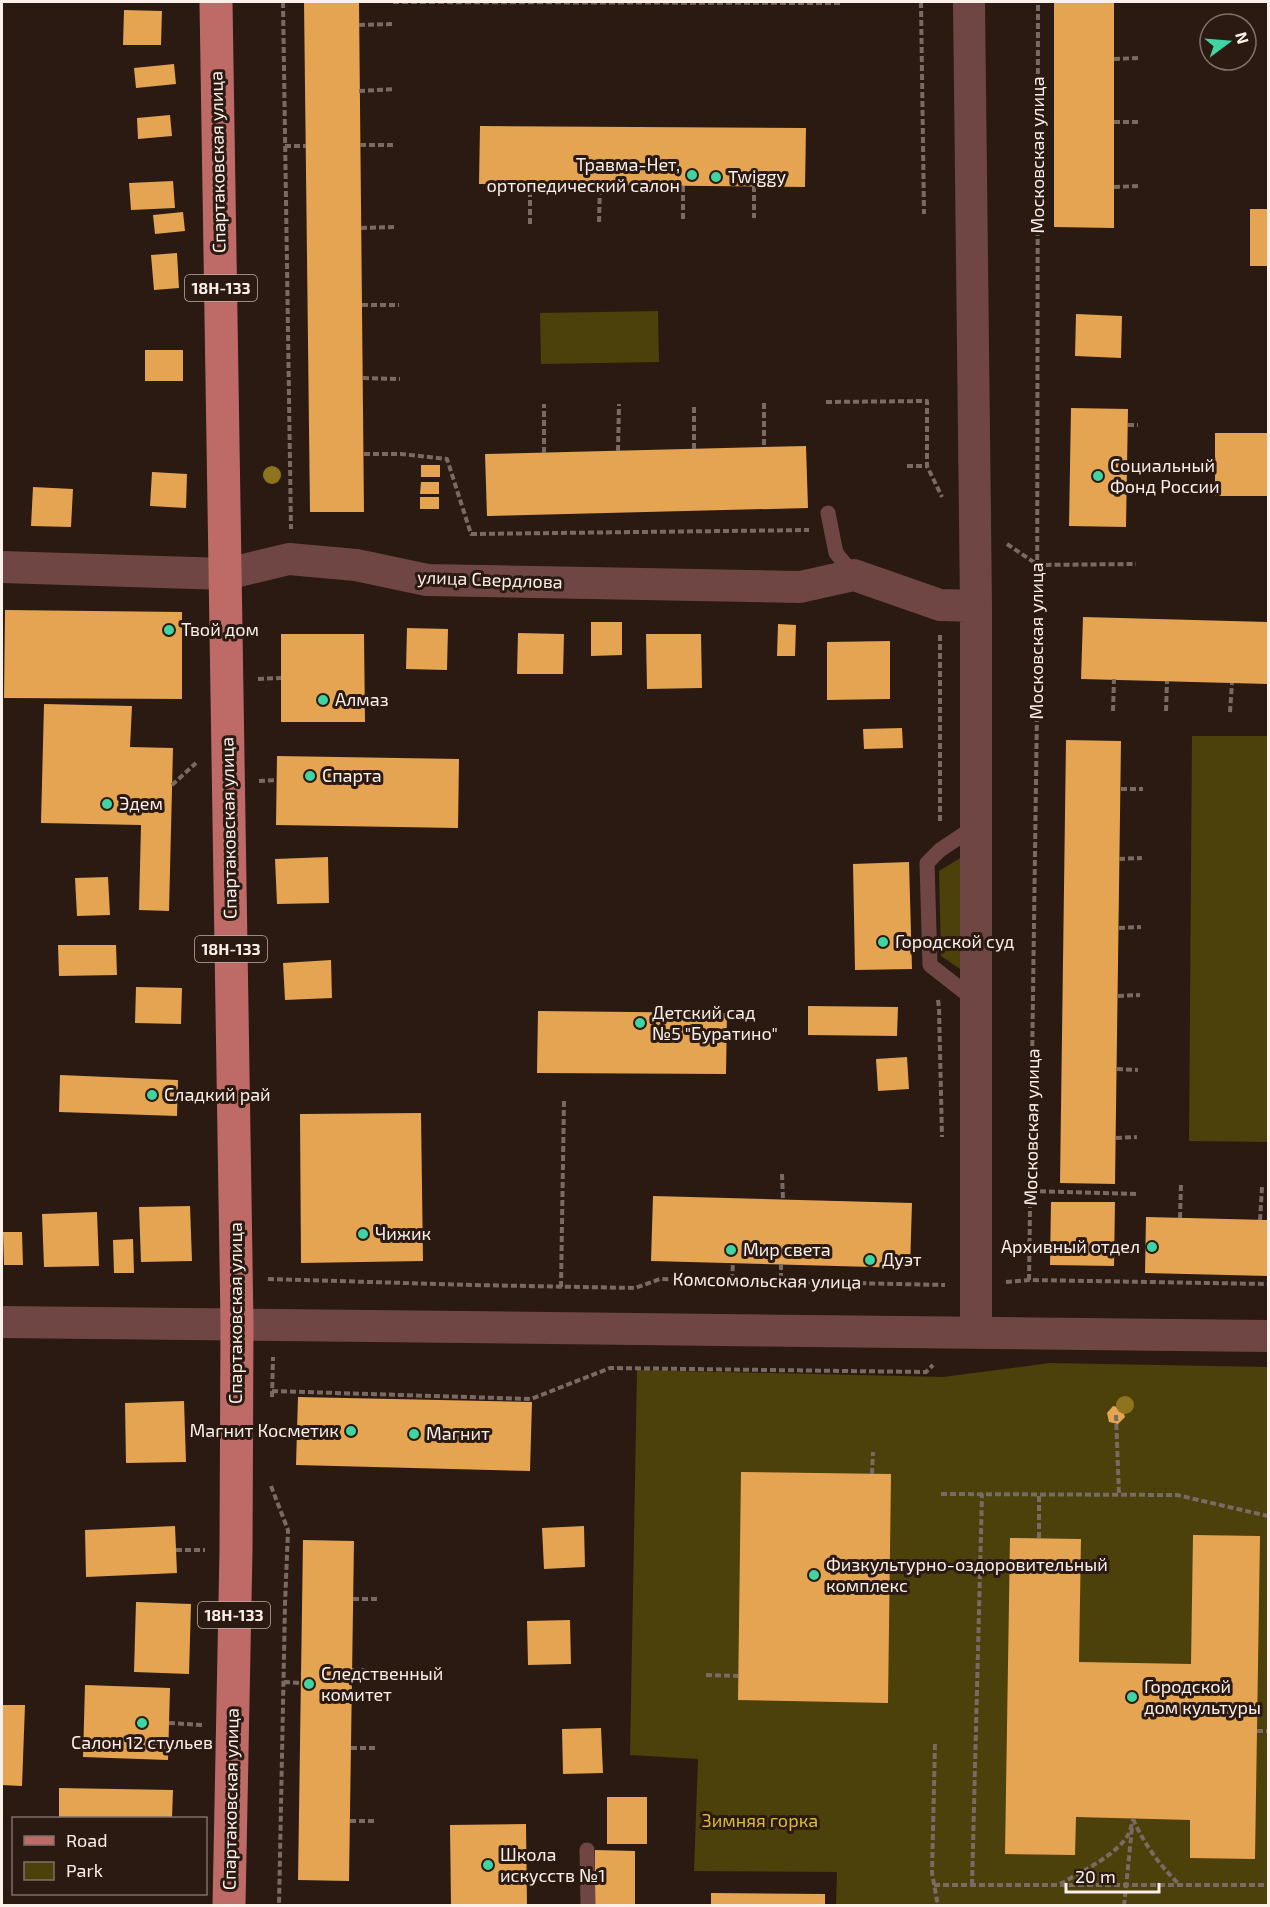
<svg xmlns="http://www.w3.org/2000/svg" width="1270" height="1907" font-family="'Exo 2',sans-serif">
	<rect width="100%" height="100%" fill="#2a1a12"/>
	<path fill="#4c400b" d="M 658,311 L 659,362 L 541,364 L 540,313 Z
		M 1192,736 L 1268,736 L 1268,1142 L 1189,1141 Z
		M 962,857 L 963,971 L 941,956 L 939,871 Z
		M 1050,1363 L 1268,1367 L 1268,1905 L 836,1905 L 837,1872 L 694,1871 L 698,1759 L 630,1755 L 637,1370 L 943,1377 Z"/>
	<path fill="#e5a451" d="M 304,2 L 359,2 L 364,512 L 310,512 Z
		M 1054,2 L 1114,2 L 1114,228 L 1054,227 Z
		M 124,10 L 162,11 L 161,45 L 123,45 Z
		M 174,64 L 176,84 L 136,88 L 134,68 Z
		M 170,115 L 172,136 L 138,139 L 137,118 Z
		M 480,126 L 806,128 L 805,187 L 479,184 Z
		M 173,181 L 175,208 L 131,210 L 129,183 Z
		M 1250,209 L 1268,209 L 1268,266 L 1250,266 Z
		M 183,212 L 185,231 L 155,234 L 153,215 Z
		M 177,253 L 179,288 L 154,290 L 151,255 Z
		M 1076,314 L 1122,316 L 1121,358 L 1075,356 Z
		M 145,350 L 183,350 L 183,381 L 145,381 Z
		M 1071,408 L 1128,409 L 1126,527 L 1069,526 Z
		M 1215,433 L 1268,433 L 1268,496 L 1215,496 Z
		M 806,446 L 808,508 L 487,516 L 485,454 Z
		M 421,465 L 440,465 L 440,477 L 421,477 Z
		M 152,472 L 187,474 L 186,508 L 150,506 Z
		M 421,482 L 439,482 L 439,494 L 420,494 Z
		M 33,487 L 73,489 L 71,527 L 31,526 Z
		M 420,497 L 439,497 L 439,509 L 420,509 Z
		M 5,610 L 182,612 L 182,699 L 4,698 Z
		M 1083,617 L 1268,622 L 1268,684 L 1081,679 Z
		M 591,622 L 622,622 L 622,655 L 591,656 Z
		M 778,624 L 796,625 L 795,656 L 777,656 Z
		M 407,628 L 448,629 L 447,670 L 406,669 Z
		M 518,633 L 564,634 L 563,674 L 517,674 Z
		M 281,634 L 364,634 L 365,722 L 281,722 Z
		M 646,634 L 701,634 L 702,688 L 647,689 Z
		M 890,641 L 890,699 L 827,700 L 827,642 Z
		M 44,704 L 132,706 L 130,747 L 173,748 L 169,911 L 139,910 L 141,825 L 41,823 Z
		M 902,728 L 903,748 L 864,749 L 863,729 Z
		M 1066,740 L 1121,741 L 1115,1184 L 1060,1183 Z
		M 277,756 L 459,759 L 458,828 L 276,825 Z
		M 328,857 L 329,903 L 277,904 L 275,859 Z
		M 909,862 L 912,969 L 855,970 L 853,864 Z
		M 108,877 L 110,915 L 77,916 L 75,878 Z
		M 58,945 L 116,945 L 117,975 L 59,976 Z
		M 331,960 L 332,998 L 285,1000 L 283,963 Z
		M 136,987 L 182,988 L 181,1024 L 135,1023 Z
		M 808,1006 L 898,1007 L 897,1036 L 808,1035 Z
		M 538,1011 L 727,1013 L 726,1074 L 537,1073 Z
		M 907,1057 L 909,1089 L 878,1091 L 876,1059 Z
		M 60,1075 L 178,1080 L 177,1116 L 59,1112 Z
		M 421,1113 L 423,1261 L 301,1263 L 300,1114 Z
		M 653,1196 L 912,1203 L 910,1268 L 651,1261 Z
		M 1051,1202 L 1115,1202 L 1114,1266 L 1050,1265 Z
		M 190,1206 L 192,1261 L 141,1262 L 139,1207 Z
		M 97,1212 L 99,1266 L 44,1267 L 42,1214 Z
		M 1146,1217 L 1268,1220 L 1268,1276 L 1145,1273 Z
		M 3,1232 L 22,1232 L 23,1265 L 4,1265 Z
		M 133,1239 L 134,1273 L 114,1273 L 113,1240 Z
		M 298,1397 L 532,1402 L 530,1471 L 296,1465 Z
		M 184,1401 L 186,1462 L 126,1463 L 125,1403 Z
		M 1113,1406 L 1122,1408 L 1125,1417 L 1118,1424 L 1109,1422 L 1107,1413 Z
		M 741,1472 L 891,1474 L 888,1703 L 738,1700 Z
		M 175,1526 L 177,1573 L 86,1577 L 85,1530 Z
		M 584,1526 L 585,1567 L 544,1569 L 542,1528 Z
		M 1193,1535 L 1260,1536 L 1255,1859 L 1190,1858 L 1190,1820 L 1076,1817 L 1075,1855 L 1005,1854 L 1010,1538 L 1081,1539 L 1079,1662 L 1191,1664 Z
		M 303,1540 L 354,1541 L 349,1881 L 298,1880 Z
		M 136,1602 L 191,1604 L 189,1674 L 134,1672 Z
		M 570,1620 L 571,1664 L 528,1665 L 527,1621 Z
		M 85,1685 L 170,1688 L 168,1760 L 83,1757 Z
		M 2,1705 L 25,1705 L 22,1786 L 2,1785 Z
		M 601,1728 L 603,1773 L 563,1774 L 562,1729 Z
		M 59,1788 L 173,1790 L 172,1818 L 59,1818 Z
		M 607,1797 L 647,1797 L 647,1844 L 607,1844 Z
		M 526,1824 L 527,1906 L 451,1906 L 450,1825 Z
		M 595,1850 L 635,1851 L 635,1906 L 595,1906 Z
		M 711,1893 L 825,1894 L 825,1906 L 711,1906 Z"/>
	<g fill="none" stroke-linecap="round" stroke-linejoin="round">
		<path stroke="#796a63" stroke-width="4" stroke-dasharray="6 3" stroke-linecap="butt" d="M 283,2 L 291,529
			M 393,2 L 842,3
			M 921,2 L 924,214
			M 359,25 L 394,24
			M 1114,59 L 1138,58
			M 359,91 L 395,89
			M 1114,122 L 1138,122
			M 360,145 L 396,145
			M 285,146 L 306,146
			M 683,186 L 683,220
			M 754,186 L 754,218
			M 1114,187 L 1138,186
			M 599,222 L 600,185
			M 530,224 L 530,185
			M 361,228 L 397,227
			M 362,305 L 399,305
			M 363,378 L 400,379
			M 826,402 L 927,401 L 927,466 L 942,497
			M 764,403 L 764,447
			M 1128,425 L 1138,425
			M 694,449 L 694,404
			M 618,451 L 619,404
			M 544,453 L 544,404
			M 364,454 L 401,454 L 447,459 L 471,534 L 809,530
			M 907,466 L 927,466
			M 1007,544 L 1038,565 L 1136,564
			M 940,635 L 940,823
			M 258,679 L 281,678
			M 1113,711 L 1114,679
			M 1166,711 L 1167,681
			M 1230,712 L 1232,683
			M 259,781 L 277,780
			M 172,785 L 196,763
			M 1121,789 L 1143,789
			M 1119,859 L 1142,858
			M 1119,928 L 1141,927
			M 1118,996 L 1140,995
			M 938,1000 L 939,1008 L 942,1137
			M 1117,1069 L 1138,1070
			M 1116,1138 L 1137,1137
			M 782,1174 L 783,1199
			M 1031,1191 L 1136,1194
			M 1180,1218 L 1181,1185
			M 1260,1220 L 1262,1187
			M 781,1264 L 781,1281
			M 268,1279 L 473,1285 L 635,1288 L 660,1279 L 945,1285
			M 732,1280 L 733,1263
			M 1029,1280 L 1037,710 L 1038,2
			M 1006,1282 L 1029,1280 L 1268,1284
			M 561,1287 L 564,1100
			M 272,1391 L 531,1399 L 610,1368 L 926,1372 L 933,1365
			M 272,1397 L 273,1357
			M 1116,1415 L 1119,1495
			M 872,1474 L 873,1452
			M 271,1486 L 288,1530 L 285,1604 L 279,1906
			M 941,1494 L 1177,1495 L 1268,1516
			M 1039,1538 L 1039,1494
			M 176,1550 L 205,1550
			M 353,1599 L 380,1599
			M 352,1670 L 379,1670
			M 706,1675 L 738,1676
			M 284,1682 L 301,1683
			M 169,1723 L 202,1725
			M 1257,1731 L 1268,1731
			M 935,1744 L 932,1873 L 938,1906
			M 351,1748 L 377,1748
			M 1133,1819 C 1144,1844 1160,1866 1180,1885
			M 350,1821 L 376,1821
			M 1060,1884 C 1081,1872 1119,1854 1129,1833 C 1131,1828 1132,1823 1133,1819
			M 934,1885 L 1268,1885
			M 972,1885 L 982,1494
			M 1124,1906 L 1132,1828
			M 1268,1906 L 1268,1905"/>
		<path stroke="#6f4644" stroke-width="15" d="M 828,513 L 836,553 L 854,575
			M 976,826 L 940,850 L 927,863 L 930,965 L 976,1001
			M 587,1850 L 588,1906"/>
		<path stroke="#6f4644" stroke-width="32" d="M 969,2 L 976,606 L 976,1333
			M 2,567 L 226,574 L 289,559 L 356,565 L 427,580 L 800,587 L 854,575 L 940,605 L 976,606
			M 2,1322 L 1268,1336"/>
		<path stroke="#be6b68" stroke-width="33" d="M 216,2 L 237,1324 L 236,1550 L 229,1906"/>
	</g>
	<g fill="#8f741f">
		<circle cx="272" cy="475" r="9"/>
		<circle cx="1125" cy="1405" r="9"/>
	</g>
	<g fill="#40d4a2" stroke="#2a1a12" stroke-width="2">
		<circle cx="692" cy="175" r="6"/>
		<circle cx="716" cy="177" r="6"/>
		<circle cx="1098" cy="476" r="6"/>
		<circle cx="169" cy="630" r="6"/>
		<circle cx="323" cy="700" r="6"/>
		<circle cx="310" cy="776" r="6"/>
		<circle cx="107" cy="804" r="6"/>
		<circle cx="883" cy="942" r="6"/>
		<circle cx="640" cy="1023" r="6"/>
		<circle cx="152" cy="1095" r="6"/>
		<circle cx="363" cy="1234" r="6"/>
		<circle cx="1152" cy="1247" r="6"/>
		<circle cx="731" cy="1250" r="6"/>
		<circle cx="870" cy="1260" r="6"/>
		<circle cx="351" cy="1431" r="6"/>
		<circle cx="414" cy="1434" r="6"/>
		<circle cx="814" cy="1575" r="6"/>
		<circle cx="309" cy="1684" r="6"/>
		<circle cx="1132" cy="1697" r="6"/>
		<circle cx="142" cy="1723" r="6"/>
		<circle cx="488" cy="1865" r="6"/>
	</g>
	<g text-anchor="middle" stroke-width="6" stroke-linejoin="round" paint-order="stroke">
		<g fill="#2a1a12" stroke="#bdb0a9" stroke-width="1.5">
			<rect x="185" y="275" width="72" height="26" rx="4.5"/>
			<rect x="195" y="936" width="72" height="26" rx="4.5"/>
			<rect x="198" y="1602" width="72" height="26" rx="4.5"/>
		</g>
		<g font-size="16" font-weight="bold" fill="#fcf0ea">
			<text x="221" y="294">18Н-133</text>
			<text x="231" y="955">18Н-133</text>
			<text x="234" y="1621">18Н-133</text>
		</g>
		<g font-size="18" fill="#fcf0ea" stroke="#2a1a12">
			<text transform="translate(1038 155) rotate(-90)" y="6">Московская улица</text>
			<text transform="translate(218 162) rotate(-91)" y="6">Спартаковская улица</text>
			<text transform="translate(490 580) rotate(2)" y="6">улица Свердлова</text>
			<text transform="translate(1037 641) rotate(-90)" y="6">Московская улица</text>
			<text transform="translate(229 828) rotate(-91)" y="6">Спартаковская улица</text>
			<text transform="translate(1032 1127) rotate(-89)" y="6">Московская улица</text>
			<text transform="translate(767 1281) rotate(1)" y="6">Комсомольская улица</text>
			<text transform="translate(236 1313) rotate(-90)" y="6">Спартаковская улица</text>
			<text transform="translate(231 1799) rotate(-89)" y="6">Спартаковская улица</text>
		</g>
		<g font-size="18" fill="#fcf0ea" stroke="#2a1a12" text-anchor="start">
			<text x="680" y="171" text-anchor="end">Травма-Нет,<tspan x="680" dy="21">ортопедический салон</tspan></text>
			<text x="728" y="183">Twiggy</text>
			<text x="1110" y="472">Социальный<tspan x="1110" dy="21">Фонд России</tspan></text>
			<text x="181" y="636">Твой дом</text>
			<text x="335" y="706">Алмаз</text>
			<text x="322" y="782">Спарта</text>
			<text x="119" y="810">Эдем</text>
			<text x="895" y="948">Городской суд</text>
			<text x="652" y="1019">Детский сад<tspan x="652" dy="21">№5 "Буратино"</tspan></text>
			<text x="164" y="1101">Сладкий рай</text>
			<text x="375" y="1240">Чижик</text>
			<text x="1140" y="1253" text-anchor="end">Архивный отдел</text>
			<text x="743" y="1256">Мир света</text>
			<text x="882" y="1266">Дуэт</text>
			<text x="339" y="1437" text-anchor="end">Магнит Косметик</text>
			<text x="426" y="1440">Магнит</text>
			<text x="826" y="1571">Физкультурно-оздоровительный<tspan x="826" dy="21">комплекс</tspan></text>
			<text x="321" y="1680">Следственный<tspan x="321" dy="21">комитет</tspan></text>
			<text x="1144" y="1693">Городской<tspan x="1144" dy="21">дом культуры</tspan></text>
			<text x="142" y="1749" text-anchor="middle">Салон 12 стульев</text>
			<text x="500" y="1861">Школа<tspan x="500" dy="21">искусств №1</tspan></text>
		</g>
		<g font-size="18" fill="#e1be2a" stroke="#2a1a12">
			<text x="760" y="1827">Зимняя горка</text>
		</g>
	</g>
	<rect width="1270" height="1907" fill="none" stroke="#fcf0ea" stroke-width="6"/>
	<rect x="12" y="1817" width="195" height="78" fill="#2a1a12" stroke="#7e7068" stroke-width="1.5"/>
	<rect x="24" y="1836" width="30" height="9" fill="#be6b68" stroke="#7e7068" stroke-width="1.5"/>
	<text x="66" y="1847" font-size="18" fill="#fcf0ea">Road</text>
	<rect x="24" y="1862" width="30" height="18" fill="#4c400b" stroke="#7e7068" stroke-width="1.5"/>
	<text x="66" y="1877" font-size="18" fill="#fcf0ea">Park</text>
	<g transform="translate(1228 42) rotate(74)"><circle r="28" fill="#2a1a12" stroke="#7e7068" stroke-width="1.5"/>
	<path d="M0-4.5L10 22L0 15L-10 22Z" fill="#40d4a2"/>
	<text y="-9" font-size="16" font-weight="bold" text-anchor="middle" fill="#fcf0ea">N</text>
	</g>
	<path d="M1066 1883v9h93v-9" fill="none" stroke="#fcf0ea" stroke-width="3"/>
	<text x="1075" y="1883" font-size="18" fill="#fcf0ea" stroke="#2a1a12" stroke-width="4.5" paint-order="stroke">20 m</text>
</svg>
